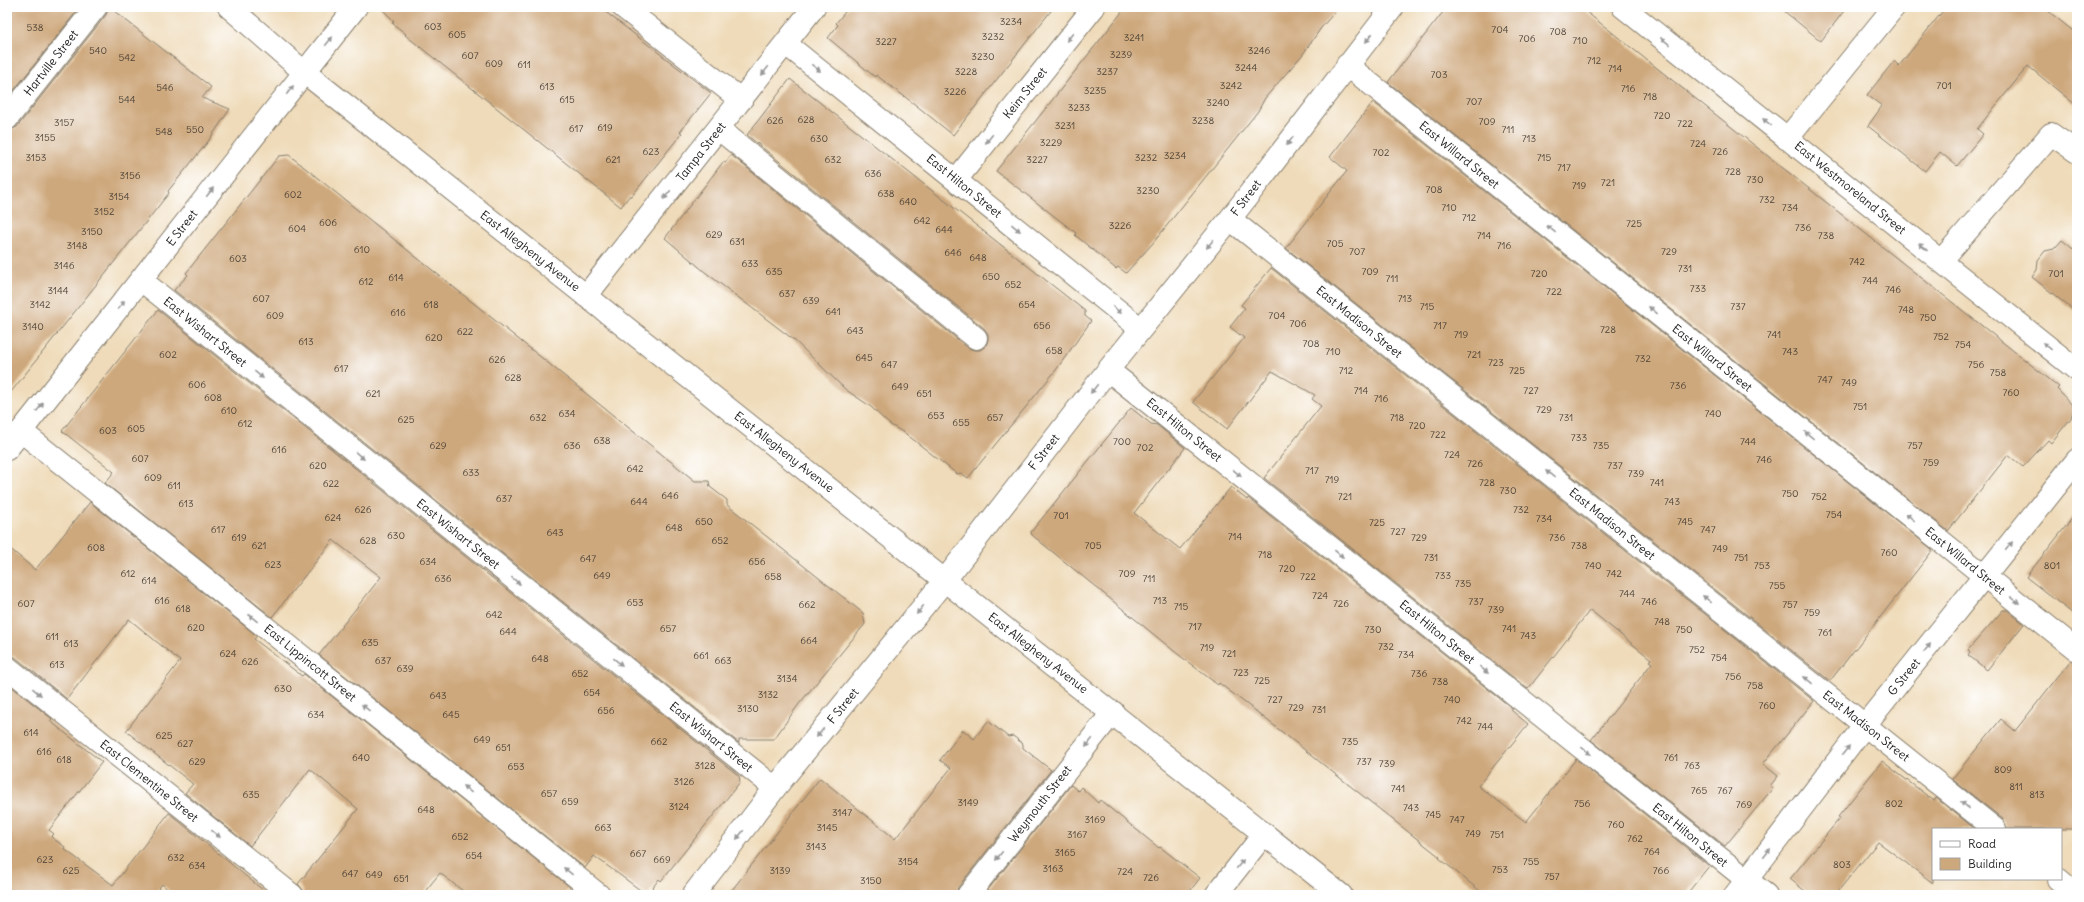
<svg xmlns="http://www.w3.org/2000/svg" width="2084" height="902" font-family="Delius,sans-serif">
	<rect width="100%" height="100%" fill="#fff"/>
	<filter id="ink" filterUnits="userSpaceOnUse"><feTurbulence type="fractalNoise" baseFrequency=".025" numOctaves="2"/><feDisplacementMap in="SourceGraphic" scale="8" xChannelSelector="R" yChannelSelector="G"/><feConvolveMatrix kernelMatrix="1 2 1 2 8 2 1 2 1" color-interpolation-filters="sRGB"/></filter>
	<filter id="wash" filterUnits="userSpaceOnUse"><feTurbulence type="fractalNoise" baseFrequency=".012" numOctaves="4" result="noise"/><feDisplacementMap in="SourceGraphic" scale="16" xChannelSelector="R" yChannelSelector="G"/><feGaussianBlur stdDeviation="0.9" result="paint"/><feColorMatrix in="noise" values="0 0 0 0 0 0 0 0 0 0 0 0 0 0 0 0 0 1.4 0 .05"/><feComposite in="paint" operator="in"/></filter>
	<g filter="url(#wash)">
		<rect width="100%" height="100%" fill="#efdbba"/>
		<g id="blocks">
			<path fill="#cea87d" d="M 7,7 L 80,7 L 7,99 Z
				M 109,7 L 211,87 L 202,98 L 230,109 L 207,143 L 168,191 L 169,193 L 7,397 L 7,131 L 17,127 L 106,15 Z
				M 380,7 L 599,7 L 711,93 L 680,132 L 682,133 L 631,197 L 630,195 L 621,207 L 405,35 L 406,34 L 392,23 L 394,21 Z
				M 849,7 L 1054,7 L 953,135 L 917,106 L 876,75 L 875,77 L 828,38 L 838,25 L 836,23 Z
				M 1126,7 L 1339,7 L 1321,28 L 1303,54 L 1265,98 L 1258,111 L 1153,243 L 1126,273 L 1118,267 L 1116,269 L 1075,235 L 1076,233 L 996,171 Z
				M 1447,7 L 1580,7 L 2059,387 L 2057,389 L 2074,407 L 2071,418 L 2051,443 L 2048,440 L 2023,467 L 2008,455 L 1948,531 L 1388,82 Z
				M 1779,7 L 1847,7 L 1821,41 Z
				M 1946,7 L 2043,7 L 2077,34 L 2077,106 L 2028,66 L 1977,129 L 1983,134 L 1957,166 L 1940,152 L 1925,171 L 1868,126 L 1882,106 L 1867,95 L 1894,61 L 1899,66 Z
				M 790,79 L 1085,311 L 1085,316 L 1091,321 L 1056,370 L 968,478 L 961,473 L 957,474 L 906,434 L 889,424 L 870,406 L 846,390 L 794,340 L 705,272 L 665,238 L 723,162 L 725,163 L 731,155 L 968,348 L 974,350 L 980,350 L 986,346 L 988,340 L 988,334 L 984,328 L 747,135 Z
				M 1373,102 L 1933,550 L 1830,681 L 1286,248 L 1347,171 L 1330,157 Z
				M 289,155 L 695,481 L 709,481 L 710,487 L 727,500 L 727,505 L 863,613 L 865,624 L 799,704 L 774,739 L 739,739 L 739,743 L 174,290 L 188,275 L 186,273 L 279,156 Z
				M 2062,240 L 2077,252 L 2077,313 L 2032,277 L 2037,270 L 2038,260 L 2045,251 L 2054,249 Z
				M 1271,268 L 1814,701 L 1763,764 L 1778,776 L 1770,786 L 1773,788 L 1725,846 L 1591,740 L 1652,663 L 1649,661 L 1651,659 L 1590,610 L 1528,689 L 1264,478 L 1321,406 L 1312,399 L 1315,395 L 1272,371 L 1227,429 L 1193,402 L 1244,338 L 1230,327 L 1245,308 L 1241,305 Z
				M 158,310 L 739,776 L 740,782 L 661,881 L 659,879 L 647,895 L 594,856 L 585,868 L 319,655 L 381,577 L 333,540 L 272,617 L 105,483 L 114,472 L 62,431 Z
				M 1131,408 L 1151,424 L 1157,425 L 1185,448 L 1134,513 L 1180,549 L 1231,487 L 1247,500 L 1248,498 L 1513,709 L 1511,710 L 1528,724 L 1478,786 L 1526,822 L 1576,759 L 1709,866 L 1686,895 L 1485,895 L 1439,858 L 1440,857 L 1253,709 L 1219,683 L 1218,685 L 1179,655 L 1032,535 L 1031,532 Z
				M 90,502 L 257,636 L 254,639 L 302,676 L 304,674 L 570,887 L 563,895 L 468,895 L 440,873 L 422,895 L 304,895 L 303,890 L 298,884 L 358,809 L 310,769 L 250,846 L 185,793 L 193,784 L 126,731 L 180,661 L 129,619 L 67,699 L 15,657 L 7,655 L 7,546 L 35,570 Z
				M 2077,512 L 2077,617 L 2026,577 Z
				M 2003,610 L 2007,610 L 2024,624 L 1987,670 L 1968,655 L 1970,652 L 1968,650 Z
				M 2071,660 L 2077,662 L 2077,829 L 2007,829 L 2003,819 L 1952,779 L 2001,719 L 2015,731 Z
				M 7,683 L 52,719 L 50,721 L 102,762 L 49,830 L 54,834 L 51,837 L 65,847 L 64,849 L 113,885 L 169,813 L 269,895 L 174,895 L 162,884 L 154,895 L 7,895 Z
				M 988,721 L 1008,737 L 1013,736 L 1023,744 L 1023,748 L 1051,770 L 958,887 L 956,895 L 728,895 L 820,778 L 895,839 L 951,768 L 940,760 L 963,730 L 974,739 Z
				M 1882,761 L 1934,801 L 1936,798 L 1975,829 L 1933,829 L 1933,883 L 1878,842 L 1835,895 L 1810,895 L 1790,879 L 1840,818 L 1838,817 Z
				M 1071,785 L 1078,791 L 1081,787 L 1098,803 L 1100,800 L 1159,848 L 1160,847 L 1200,878 L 1187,895 L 984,895 Z"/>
		</g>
	</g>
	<g filter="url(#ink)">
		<use href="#blocks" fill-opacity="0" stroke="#867c6b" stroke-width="1"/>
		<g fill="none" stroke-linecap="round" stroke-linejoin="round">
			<g stroke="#867c6b" stroke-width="24">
				<path id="minor" d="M 623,7 L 741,100
					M 1623,7 L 2077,370
					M 786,44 L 1141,329
					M 1347,65 L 2077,650
					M 7,119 L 96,7
					M 719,129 L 976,338
					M 1787,139 L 1894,7
					M 956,180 L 1094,7
					M 1230,219 L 1995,829
					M 1941,261 L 2051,134 L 2077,152
					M 141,280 L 775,788
					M 586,296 L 814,7
					M 1108,370 L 1766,895
					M 21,431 L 599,895
					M 7,449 L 356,7
					M 7,667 L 292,895
					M 2058,879 L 2077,895
					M 693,895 L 775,788 L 945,580 L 1108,370 L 1230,219 L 1393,7
					M 968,895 L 1113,712
					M 1216,895 L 1264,834
					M 1735,895 L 1865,725 L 2077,460"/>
			</g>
			<g stroke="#867c6b" stroke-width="24">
				<path id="major" d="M 229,7 L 304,72 L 1341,895"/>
			</g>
			<use href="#minor" stroke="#fff" stroke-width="22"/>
			<use href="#major" stroke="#fff" stroke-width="22"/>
		</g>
		<defs><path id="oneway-solid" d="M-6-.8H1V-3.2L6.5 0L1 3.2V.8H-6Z"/></defs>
		<g fill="#999">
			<use href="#oneway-solid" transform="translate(1070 37) rotate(129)"/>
			<use href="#oneway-solid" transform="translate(1369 38) rotate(128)"/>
			<use href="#oneway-solid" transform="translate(329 41) rotate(-52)"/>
			<use href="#oneway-solid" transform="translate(1665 41) rotate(-141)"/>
			<use href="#oneway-solid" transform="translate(816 68) rotate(38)"/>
			<use href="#oneway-solid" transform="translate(765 71) rotate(128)"/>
			<use href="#oneway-solid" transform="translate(290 90) rotate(-52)"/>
			<use href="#oneway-solid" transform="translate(1767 122) rotate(-141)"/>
			<use href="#oneway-solid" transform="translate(989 139) rotate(129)"/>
			<use href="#oneway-solid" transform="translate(1290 141) rotate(127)"/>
			<use href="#oneway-solid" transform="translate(210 192) rotate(-52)"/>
			<use href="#oneway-solid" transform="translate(667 195) rotate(128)"/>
			<use href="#oneway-solid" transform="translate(1016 228) rotate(39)"/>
			<use href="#oneway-solid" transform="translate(1551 229) rotate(-141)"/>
			<use href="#oneway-solid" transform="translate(1210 244) rotate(129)"/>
			<use href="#oneway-solid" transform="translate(1923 247) rotate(-141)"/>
			<use href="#oneway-solid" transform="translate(121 305) rotate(-51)"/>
			<use href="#oneway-solid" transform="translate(1117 310) rotate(39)"/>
			<use href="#oneway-solid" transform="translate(1653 310) rotate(-141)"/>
			<use href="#oneway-solid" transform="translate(2047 346) rotate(-141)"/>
			<use href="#oneway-solid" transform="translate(259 375) rotate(39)"/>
			<use href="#oneway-solid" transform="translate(1094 389) rotate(128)"/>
			<use href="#oneway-solid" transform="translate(40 407) rotate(-51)"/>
			<use href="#oneway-solid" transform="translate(1809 435) rotate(-141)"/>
			<use href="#oneway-solid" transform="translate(360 456) rotate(39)"/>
			<use href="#oneway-solid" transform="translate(1237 473) rotate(39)"/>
			<use href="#oneway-solid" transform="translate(1550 474) rotate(-141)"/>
			<use href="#oneway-solid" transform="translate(1910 517) rotate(-141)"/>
			<use href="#oneway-solid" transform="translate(2009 546) rotate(-51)"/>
			<use href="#oneway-solid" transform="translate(1339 554) rotate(39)"/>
			<use href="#oneway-solid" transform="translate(516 581) rotate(39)"/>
			<use href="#oneway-solid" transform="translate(1707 599) rotate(-141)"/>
			<use href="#oneway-solid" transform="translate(2015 600) rotate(38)"/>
			<use href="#oneway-solid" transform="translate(920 610) rotate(129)"/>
			<use href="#oneway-solid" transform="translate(253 618) rotate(-141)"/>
			<use href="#oneway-solid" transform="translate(1927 648) rotate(-51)"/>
			<use href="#oneway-solid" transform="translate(618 662) rotate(39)"/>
			<use href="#oneway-solid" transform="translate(1484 670) rotate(39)"/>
			<use href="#oneway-solid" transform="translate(1808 680) rotate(-141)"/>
			<use href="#oneway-solid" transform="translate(37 692) rotate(39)"/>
			<use href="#oneway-solid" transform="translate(366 708) rotate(-141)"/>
			<use href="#oneway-solid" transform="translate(820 733) rotate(129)"/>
			<use href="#oneway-solid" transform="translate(1089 743) rotate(128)"/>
			<use href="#oneway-solid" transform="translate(1846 750) rotate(-52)"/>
			<use href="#oneway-solid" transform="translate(1586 751) rotate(39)"/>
			<use href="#oneway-solid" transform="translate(467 789) rotate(-141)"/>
			<use href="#oneway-solid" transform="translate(1965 805) rotate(-141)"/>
			<use href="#oneway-solid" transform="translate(216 834) rotate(39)"/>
			<use href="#oneway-solid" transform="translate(740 835) rotate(128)"/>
			<use href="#oneway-solid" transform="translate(1767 853) rotate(-52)"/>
			<use href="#oneway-solid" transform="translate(999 856) rotate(128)"/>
			<use href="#oneway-solid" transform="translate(1240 864) rotate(-52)"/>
			<use href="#oneway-solid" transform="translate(568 871) rotate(-141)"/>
		</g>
	</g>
	<g text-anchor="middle" stroke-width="3" stroke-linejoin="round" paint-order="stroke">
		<g font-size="10" fill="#483f34">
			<text x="1011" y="25">3234</text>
			<text x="433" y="30">603</text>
			<text x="35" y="31">538</text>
			<text x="1500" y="33">704</text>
			<text x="1558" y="35">708</text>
			<text x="457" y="38">605</text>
			<text x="993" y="40">3232</text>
			<text x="1134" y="41">3241</text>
			<text x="1527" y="42">706</text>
			<text x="1580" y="44">710</text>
			<text x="886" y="45">3227</text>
			<text x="98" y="54">540</text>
			<text x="1259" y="54">3246</text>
			<text x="1121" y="58">3239</text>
			<text x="470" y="59">607</text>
			<text x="983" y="60">3230</text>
			<text x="127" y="61">542</text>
			<text x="1594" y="64">712</text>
			<text x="494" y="67">609</text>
			<text x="524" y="68">611</text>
			<text x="1246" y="71">3244</text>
			<text x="1615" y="72">714</text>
			<text x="966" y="75">3228</text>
			<text x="1107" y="75">3237</text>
			<text x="1439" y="78">703</text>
			<text x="1231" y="89">3242</text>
			<text x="1944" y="89">701</text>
			<text x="547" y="90">613</text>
			<text x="165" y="91">546</text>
			<text x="1628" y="92">716</text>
			<text x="1095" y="94">3235</text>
			<text x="955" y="95">3226</text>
			<text x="1650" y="100">718</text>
			<text x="127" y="103">544</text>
			<text x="567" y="103">615</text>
			<text x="1474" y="105">707</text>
			<text x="1218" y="106">3240</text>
			<text x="1079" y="111">3233</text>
			<text x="1662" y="119">720</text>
			<text x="806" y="123">628</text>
			<text x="775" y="124">626</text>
			<text x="1203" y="124">3238</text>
			<text x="1487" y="125">709</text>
			<text x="64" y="126">3157</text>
			<text x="1685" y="127">722</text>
			<text x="1065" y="129">3231</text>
			<text x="605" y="131">619</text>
			<text x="576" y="132">617</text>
			<text x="195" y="133">550</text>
			<text x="1508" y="133">711</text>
			<text x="164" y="135">548</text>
			<text x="45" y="141">3155</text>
			<text x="819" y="142">630</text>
			<text x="1529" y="142">713</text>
			<text x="1051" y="146">3229</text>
			<text x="1698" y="147">724</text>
			<text x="651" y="155">623</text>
			<text x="1720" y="155">726</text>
			<text x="1381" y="156">702</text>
			<text x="1175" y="159">3234</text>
			<text x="36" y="161">3153</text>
			<text x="1146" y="161">3232</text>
			<text x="1544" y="161">715</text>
			<text x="613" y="163">621</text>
			<text x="833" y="163">632</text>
			<text x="1037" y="163">3227</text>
			<text x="1564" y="171">717</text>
			<text x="1733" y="175">728</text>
			<text x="873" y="177">636</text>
			<text x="130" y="179">3156</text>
			<text x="1755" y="183">730</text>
			<text x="1608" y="186">721</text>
			<text x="1579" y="189">719</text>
			<text x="1434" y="193">708</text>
			<text x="1148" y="194">3230</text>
			<text x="886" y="197">638</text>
			<text x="293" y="198">602</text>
			<text x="119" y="200">3154</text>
			<text x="1767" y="203">732</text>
			<text x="908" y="205">640</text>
			<text x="1449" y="211">710</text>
			<text x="1790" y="211">734</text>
			<text x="104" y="215">3152</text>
			<text x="1469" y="221">712</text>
			<text x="922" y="224">642</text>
			<text x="328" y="226">606</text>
			<text x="1634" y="227">725</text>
			<text x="1120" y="229">3226</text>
			<text x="1803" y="231">736</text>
			<text x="297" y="232">604</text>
			<text x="944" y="233">644</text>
			<text x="92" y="235">3150</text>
			<text x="714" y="238">629</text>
			<text x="1484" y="239">714</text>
			<text x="1826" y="239">738</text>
			<text x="737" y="245">631</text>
			<text x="1335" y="247">705</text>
			<text x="77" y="249">3148</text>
			<text x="1504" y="249">716</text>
			<text x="362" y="253">610</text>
			<text x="1357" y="255">707</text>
			<text x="1669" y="255">729</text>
			<text x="953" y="256">646</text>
			<text x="978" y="261">648</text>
			<text x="238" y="262">603</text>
			<text x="1857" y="265">742</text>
			<text x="750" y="267">633</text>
			<text x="64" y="269">3146</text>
			<text x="1685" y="272">731</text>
			<text x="774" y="275">635</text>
			<text x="1370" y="275">709</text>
			<text x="1539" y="277">720</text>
			<text x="2056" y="277">701</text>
			<text x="991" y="280">650</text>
			<text x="396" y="281">614</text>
			<text x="1392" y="282">711</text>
			<text x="1870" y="284">744</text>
			<text x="366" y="285">612</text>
			<text x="1013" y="288">652</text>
			<text x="1698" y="292">733</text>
			<text x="1893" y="293">746</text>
			<text x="58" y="294">3144</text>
			<text x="1554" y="295">722</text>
			<text x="787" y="297">637</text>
			<text x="261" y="302">607</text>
			<text x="1405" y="302">713</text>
			<text x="811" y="304">639</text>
			<text x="40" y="308">3142</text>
			<text x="431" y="308">618</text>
			<text x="1027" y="308">654</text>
			<text x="1427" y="310">715</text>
			<text x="1738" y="310">737</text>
			<text x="1906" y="313">748</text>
			<text x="833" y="315">641</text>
			<text x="398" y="316">616</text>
			<text x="275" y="319">609</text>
			<text x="1277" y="319">704</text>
			<text x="1928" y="321">750</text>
			<text x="1298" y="327">706</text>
			<text x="1042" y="329">656</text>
			<text x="1440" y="329">717</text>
			<text x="33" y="330">3140</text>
			<text x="1608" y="333">728</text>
			<text x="855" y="334">643</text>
			<text x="465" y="335">622</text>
			<text x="1461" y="338">719</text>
			<text x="1774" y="338">741</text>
			<text x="1941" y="340">752</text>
			<text x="434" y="341">620</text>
			<text x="306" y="345">613</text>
			<text x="1311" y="347">708</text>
			<text x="1963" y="348">754</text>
			<text x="1054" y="354">658</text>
			<text x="1333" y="355">710</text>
			<text x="1790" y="355">743</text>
			<text x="168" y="358">602</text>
			<text x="1474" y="358">721</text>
			<text x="864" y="361">645</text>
			<text x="1643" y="362">732</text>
			<text x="497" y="363">626</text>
			<text x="1496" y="366">723</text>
			<text x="889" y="368">647</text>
			<text x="1976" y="368">756</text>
			<text x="341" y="372">617</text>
			<text x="1346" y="374">712</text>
			<text x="1517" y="374">725</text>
			<text x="1998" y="376">758</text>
			<text x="513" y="381">628</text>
			<text x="1825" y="383">747</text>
			<text x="1849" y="386">749</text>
			<text x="197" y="388">606</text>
			<text x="1678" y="389">736</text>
			<text x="900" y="390">649</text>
			<text x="1361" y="394">714</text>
			<text x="1531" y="394">727</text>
			<text x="2011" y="396">760</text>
			<text x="373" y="397">621</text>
			<text x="924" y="397">651</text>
			<text x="213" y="401">608</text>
			<text x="1381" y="402">716</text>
			<text x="1860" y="410">751</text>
			<text x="1544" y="413">729</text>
			<text x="229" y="414">610</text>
			<text x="567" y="417">634</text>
			<text x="1713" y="417">740</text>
			<text x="936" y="419">653</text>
			<text x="538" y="421">632</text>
			<text x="995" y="421">657</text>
			<text x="1397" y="421">718</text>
			<text x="1566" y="421">731</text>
			<text x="406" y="423">625</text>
			<text x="961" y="426">655</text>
			<text x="245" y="427">612</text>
			<text x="1417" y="429">720</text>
			<text x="136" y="432">605</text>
			<text x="108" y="434">603</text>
			<text x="1438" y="438">722</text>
			<text x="1579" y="441">733</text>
			<text x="602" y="444">638</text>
			<text x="1122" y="445">700</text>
			<text x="1748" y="445">744</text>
			<text x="438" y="449">629</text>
			<text x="572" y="449">636</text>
			<text x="1601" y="449">735</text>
			<text x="1915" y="449">757</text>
			<text x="1145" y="451">702</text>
			<text x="279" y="453">616</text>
			<text x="1452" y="458">724</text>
			<text x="140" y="462">607</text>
			<text x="1764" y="463">746</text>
			<text x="1931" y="466">759</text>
			<text x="1475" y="467">726</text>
			<text x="318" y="469">620</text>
			<text x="1615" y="469">737</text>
			<text x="635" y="472">642</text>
			<text x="1312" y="474">717</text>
			<text x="471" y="476">633</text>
			<text x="1636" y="477">739</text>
			<text x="153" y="481">609</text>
			<text x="1332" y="483">719</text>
			<text x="1487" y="486">728</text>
			<text x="1657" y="486">741</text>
			<text x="331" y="487">622</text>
			<text x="174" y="489">611</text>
			<text x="1508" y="494">730</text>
			<text x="1790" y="497">750</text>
			<text x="670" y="499">646</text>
			<text x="1345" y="500">721</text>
			<text x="1819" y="500">752</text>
			<text x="504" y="502">637</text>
			<text x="639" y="505">644</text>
			<text x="1672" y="505">743</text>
			<text x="186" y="507">613</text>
			<text x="363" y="513">626</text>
			<text x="1521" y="513">732</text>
			<text x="1834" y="518">754</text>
			<text x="1061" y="519">701</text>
			<text x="333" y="521">624</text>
			<text x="1544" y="522">734</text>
			<text x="704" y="525">650</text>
			<text x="1685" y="525">745</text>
			<text x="1377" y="526">725</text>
			<text x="674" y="531">648</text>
			<text x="218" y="533">617</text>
			<text x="1708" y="533">747</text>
			<text x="1398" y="535">727</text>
			<text x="555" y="536">643</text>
			<text x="396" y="539">630</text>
			<text x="1235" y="540">714</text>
			<text x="239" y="541">619</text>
			<text x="1419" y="541">729</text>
			<text x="1557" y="541">736</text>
			<text x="368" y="544">628</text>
			<text x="720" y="544">652</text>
			<text x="259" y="549">621</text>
			<text x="1093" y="549">705</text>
			<text x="1579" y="549">738</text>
			<text x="96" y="551">608</text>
			<text x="1720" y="552">749</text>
			<text x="1889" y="556">760</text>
			<text x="1265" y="558">718</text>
			<text x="1431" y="561">731</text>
			<text x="1741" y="561">751</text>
			<text x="588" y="562">647</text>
			<text x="428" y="565">634</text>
			<text x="757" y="565">656</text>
			<text x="273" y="568">623</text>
			<text x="1593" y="569">740</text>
			<text x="1762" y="569">753</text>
			<text x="2052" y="569">801</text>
			<text x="1287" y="572">720</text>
			<text x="128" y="577">612</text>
			<text x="1127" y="577">709</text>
			<text x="1614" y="577">742</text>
			<text x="602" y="579">649</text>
			<text x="1443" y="579">733</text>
			<text x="773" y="580">658</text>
			<text x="1308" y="580">722</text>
			<text x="443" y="582">636</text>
			<text x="1149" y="582">711</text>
			<text x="149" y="584">614</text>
			<text x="1463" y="587">735</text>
			<text x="1777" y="589">755</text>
			<text x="1627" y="597">744</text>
			<text x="1320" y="599">724</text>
			<text x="162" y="604">616</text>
			<text x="1160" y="604">713</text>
			<text x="1476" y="605">737</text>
			<text x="1649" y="605">746</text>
			<text x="635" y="606">653</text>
			<text x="26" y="607">607</text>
			<text x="1341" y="607">726</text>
			<text x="807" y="608">662</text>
			<text x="1790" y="608">757</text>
			<text x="1181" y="610">715</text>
			<text x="183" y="612">618</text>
			<text x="1496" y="613">739</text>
			<text x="1812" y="616">759</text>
			<text x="494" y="618">642</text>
			<text x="1662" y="625">748</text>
			<text x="1195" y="630">717</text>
			<text x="196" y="631">620</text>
			<text x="668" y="632">657</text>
			<text x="1509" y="632">741</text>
			<text x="1373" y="633">730</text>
			<text x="1684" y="633">750</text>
			<text x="508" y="635">644</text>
			<text x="1825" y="636">761</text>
			<text x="1528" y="639">743</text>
			<text x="52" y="640">611</text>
			<text x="809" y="644">664</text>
			<text x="370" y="646">635</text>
			<text x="71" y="647">613</text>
			<text x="1386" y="650">732</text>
			<text x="1207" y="651">719</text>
			<text x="1697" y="653">752</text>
			<text x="228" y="657">624</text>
			<text x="1229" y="657">721</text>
			<text x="1406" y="658">734</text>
			<text x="701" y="659">661</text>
			<text x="1719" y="661">754</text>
			<text x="540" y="662">648</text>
			<text x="383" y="664">637</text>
			<text x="723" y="664">663</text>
			<text x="250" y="665">626</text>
			<text x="57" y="668">613</text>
			<text x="405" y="672">639</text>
			<text x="1241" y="676">723</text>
			<text x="580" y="677">652</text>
			<text x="1419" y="677">736</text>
			<text x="1733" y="680">756</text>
			<text x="787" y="682">3134</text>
			<text x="1262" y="684">725</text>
			<text x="1440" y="685">738</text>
			<text x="1755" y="689">758</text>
			<text x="283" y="692">630</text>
			<text x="592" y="696">654</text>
			<text x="768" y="698">3132</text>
			<text x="438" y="699">643</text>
			<text x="1275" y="703">727</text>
			<text x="1452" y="703">740</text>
			<text x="1767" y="709">760</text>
			<text x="1296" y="711">729</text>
			<text x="748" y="712">3130</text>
			<text x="1319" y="713">731</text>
			<text x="606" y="714">656</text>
			<text x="316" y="718">634</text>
			<text x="451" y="718">645</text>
			<text x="1464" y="724">742</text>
			<text x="1485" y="730">744</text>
			<text x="31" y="736">614</text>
			<text x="164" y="739">625</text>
			<text x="482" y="743">649</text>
			<text x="659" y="745">662</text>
			<text x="1350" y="745">735</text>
			<text x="185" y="747">627</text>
			<text x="503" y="751">651</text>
			<text x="44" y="755">616</text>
			<text x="361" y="761">640</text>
			<text x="1671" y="761">761</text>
			<text x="64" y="763">618</text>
			<text x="197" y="765">629</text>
			<text x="1364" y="765">737</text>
			<text x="1387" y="767">739</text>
			<text x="705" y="769">3128</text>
			<text x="1692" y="769">763</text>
			<text x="516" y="770">653</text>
			<text x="2003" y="773">809</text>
			<text x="684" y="785">3126</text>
			<text x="2016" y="790">811</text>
			<text x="1398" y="792">741</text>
			<text x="1699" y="794">765</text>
			<text x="1725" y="794">767</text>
			<text x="549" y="797">657</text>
			<text x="251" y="798">635</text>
			<text x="2037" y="798">813</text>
			<text x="570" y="805">659</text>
			<text x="968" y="806">3149</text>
			<text x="1582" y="807">756</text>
			<text x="1894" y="807">802</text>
			<text x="1744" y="808">769</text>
			<text x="679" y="810">3124</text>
			<text x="1411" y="811">743</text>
			<text x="426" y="813">648</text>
			<text x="842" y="816">3147</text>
			<text x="1433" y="818">745</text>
			<text x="1095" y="823">3169</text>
			<text x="1457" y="823">747</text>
			<text x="1616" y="828">760</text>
			<text x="603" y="831">663</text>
			<text x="827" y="831">3145</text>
			<text x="1473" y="837">749</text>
			<text x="1077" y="838">3167</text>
			<text x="1497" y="838">751</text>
			<text x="460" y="840">652</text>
			<text x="1635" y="842">762</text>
			<text x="816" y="850">3143</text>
			<text x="1652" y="855">764</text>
			<text x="1065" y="856">3165</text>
			<text x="638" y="857">667</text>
			<text x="474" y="859">654</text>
			<text x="176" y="861">632</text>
			<text x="45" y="863">623</text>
			<text x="662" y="863">669</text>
			<text x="908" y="865">3154</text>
			<text x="1531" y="865">755</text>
			<text x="1842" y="868">803</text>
			<text x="197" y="869">634</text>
			<text x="1053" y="872">3163</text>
			<text x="1500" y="873">753</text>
			<text x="71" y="874">625</text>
			<text x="780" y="874">3139</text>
			<text x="1661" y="874">766</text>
			<text x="1125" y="875">724</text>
			<text x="350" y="877">647</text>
			<text x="374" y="878">649</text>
			<text x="1552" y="880">757</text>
			<text x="1151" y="881">726</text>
			<text x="401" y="882">651</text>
			<text x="871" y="884">3150</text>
		</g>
		<g font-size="12" fill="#1c1c1c" stroke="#fff">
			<text transform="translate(51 63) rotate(-52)" y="4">Hartville Street</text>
			<text transform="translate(1025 93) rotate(-51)" y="4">Keim Street</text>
			<text transform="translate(701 152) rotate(-52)" y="4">Tampa Street</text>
			<text transform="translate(1459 155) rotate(39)" y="4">East Willard Street</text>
			<text transform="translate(964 186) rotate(39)" y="4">East Hilton Street</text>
			<text transform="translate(1850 188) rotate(39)" y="4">East Westmoreland Street</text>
			<text transform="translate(1246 198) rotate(-53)" y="4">F Street</text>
			<text transform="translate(182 228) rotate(-52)" y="4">E Street</text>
			<text transform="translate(530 251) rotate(38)" y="4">East Allegheny Avenue</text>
			<text transform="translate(1359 322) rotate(39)" y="4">East Madison Street</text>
			<text transform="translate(205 332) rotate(39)" y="4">East Wishart Street</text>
			<text transform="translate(1712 358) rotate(39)" y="4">East Willard Street</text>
			<text transform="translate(1184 430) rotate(39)" y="4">East Hilton Street</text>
			<text transform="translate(784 452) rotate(38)" y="4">East Allegheny Avenue</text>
			<text transform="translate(1044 452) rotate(-52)" y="4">F Street</text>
			<text transform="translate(1612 524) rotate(39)" y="4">East Madison Street</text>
			<text transform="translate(458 534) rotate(39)" y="4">East Wishart Street</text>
			<text transform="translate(1965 561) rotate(39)" y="4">East Willard Street</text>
			<text transform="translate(1437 632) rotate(39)" y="4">East Hilton Street</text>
			<text transform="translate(1038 653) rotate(38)" y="4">East Allegheny Avenue</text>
			<text transform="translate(310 663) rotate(39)" y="4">East Lippincott Street</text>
			<text transform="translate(1904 677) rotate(-51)" y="4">G Street</text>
			<text transform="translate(843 706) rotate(-51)" y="4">F Street</text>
			<text transform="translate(1866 726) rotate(38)" y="4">East Madison Street</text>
			<text transform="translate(711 737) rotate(39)" y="4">East Wishart Street</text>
			<text transform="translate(149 781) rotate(39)" y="4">East Clementine Street</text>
			<text transform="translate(1040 804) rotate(-52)" y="4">Weymouth Street</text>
			<text transform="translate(1690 835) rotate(39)" y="4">East Hilton Street</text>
		</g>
	</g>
	<rect width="2084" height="902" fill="none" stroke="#fff" stroke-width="24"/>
	<rect x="1932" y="828" width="130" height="52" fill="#ffffff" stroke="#a4a4a4"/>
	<rect x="1940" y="841" width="20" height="6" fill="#ffffff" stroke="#a4a4a4"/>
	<text x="1968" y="848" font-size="12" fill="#1c1c1c">Road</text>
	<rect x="1940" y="858" width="20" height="12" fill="#cea87d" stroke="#a4a4a4"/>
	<text x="1968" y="868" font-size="12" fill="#1c1c1c">Building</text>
</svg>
